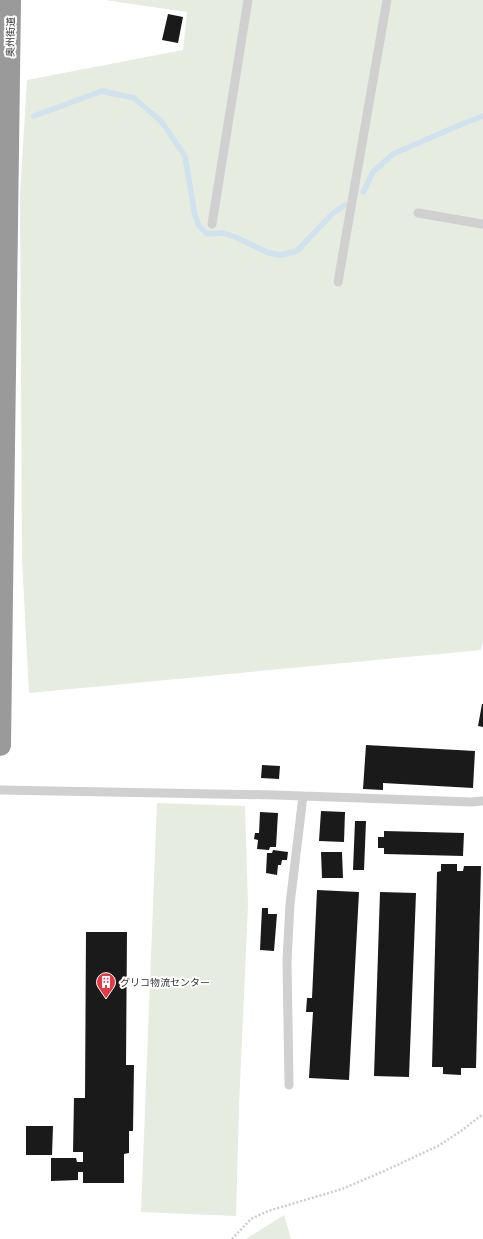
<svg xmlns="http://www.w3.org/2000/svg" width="483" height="1239" font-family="'PT Sans Narrow','Noto Sans JP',sans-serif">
	<rect width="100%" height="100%" fill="#fff"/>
	<path fill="#e6ecdf" d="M 105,0 L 483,0 L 483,641 L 481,650 L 29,693 L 22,559 L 20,193 L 27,80 L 183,50 L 187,12 Z
		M 157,803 L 245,806 L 248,905 L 239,1106 L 236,1216 L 141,1212 Z
		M 284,1215 L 291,1239 L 246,1239 Z"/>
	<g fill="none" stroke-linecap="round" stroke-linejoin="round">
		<path stroke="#cfe2ee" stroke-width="5.5" d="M 34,116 L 102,91 L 134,98 L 161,121 L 185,156 L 195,216 L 199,226 L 207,234 L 223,233 L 235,237 L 269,253 L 281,255 L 297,251 L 333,213 L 345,205
			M 363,192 L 364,191 L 373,172 L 393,154 L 462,124 L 483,116"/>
	</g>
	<path fill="#1a1a1a" d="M 168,14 L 183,17 L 178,43 L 162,40 Z
		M 482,704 L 483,704 L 483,727 L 478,726 Z
		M 366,745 L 475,751 L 473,788 L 383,783 L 383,790 L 363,789 Z
		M 262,765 L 280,766 L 279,779 L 261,778 Z
		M 321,811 L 345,812 L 344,842 L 319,841 Z
		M 260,812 L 278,813 L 276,847 L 270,847 L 269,850 L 257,849 L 258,840 L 254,839 L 255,833 L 259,833 Z
		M 355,821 L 366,821 L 364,870 L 353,870 Z
		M 384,831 L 464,833 L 463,856 L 384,854 L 384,848 L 378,848 L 378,837 L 384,837 Z
		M 273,850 L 288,852 L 287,860 L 282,860 L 281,865 L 278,865 L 277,875 L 266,873 L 267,853 L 272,853 Z
		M 321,852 L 342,852 L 343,878 L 322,878 Z
		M 441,864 L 457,864 L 457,871 L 463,871 L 464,866 L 481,866 L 476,1068 L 461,1068 L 461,1075 L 443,1074 L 443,1067 L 432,1067 L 437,872 L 441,871 Z
		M 317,890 L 359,892 L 349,1080 L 309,1078 L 313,1012 L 306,1012 L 307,998 L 312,998 Z
		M 380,892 L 416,893 L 409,1077 L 374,1076 Z
		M 262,908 L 268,908 L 268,914 L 277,914 L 274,951 L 260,950 Z
		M 86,932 L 127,932 L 126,1065 L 134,1065 L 133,1131 L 129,1131 L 129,1153 L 124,1154 L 124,1183 L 83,1183 L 83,1172 L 78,1172 L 78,1180 L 51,1181 L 51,1158 L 76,1158 L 77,1162 L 83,1162 L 83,1152 L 73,1152 L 74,1098 L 85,1098 Z
		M 26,1126 L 53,1126 L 52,1155 L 26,1155 Z"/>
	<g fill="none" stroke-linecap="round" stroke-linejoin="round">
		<path stroke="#cdcdcd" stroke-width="2.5" stroke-dasharray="2 2" stroke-linecap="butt" d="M 232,1239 L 251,1219 L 268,1211 L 342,1189 L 382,1172 L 438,1146 L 461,1131 L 483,1114"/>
		<path stroke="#d0d0d0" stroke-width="9" d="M 418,213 L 482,224
			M 212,224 L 248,0
			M 338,282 L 387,0
			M 0,790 L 275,795 L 471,802 L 483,801
			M 289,1085 L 287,961 L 290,904 L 303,796"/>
		<path stroke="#9a9a9a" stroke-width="22" d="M 0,745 L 10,0"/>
	</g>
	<defs>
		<g id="building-pin" transform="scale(1)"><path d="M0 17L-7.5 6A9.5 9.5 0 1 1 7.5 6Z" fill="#e63946" stroke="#fff"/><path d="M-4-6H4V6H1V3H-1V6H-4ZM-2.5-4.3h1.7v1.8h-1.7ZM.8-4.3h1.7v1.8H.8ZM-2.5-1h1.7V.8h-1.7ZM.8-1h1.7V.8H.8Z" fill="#fff"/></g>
	</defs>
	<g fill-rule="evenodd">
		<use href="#building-pin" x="106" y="982"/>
	</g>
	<g text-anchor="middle" stroke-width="4" stroke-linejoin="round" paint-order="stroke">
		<g font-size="10" fill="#333" stroke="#fff">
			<text transform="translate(10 37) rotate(-89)" y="4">奥州街道</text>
		</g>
		<g font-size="10" fill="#333" stroke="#fff" text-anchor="start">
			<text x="120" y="986">グリコ物流センター</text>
		</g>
	</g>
</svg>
